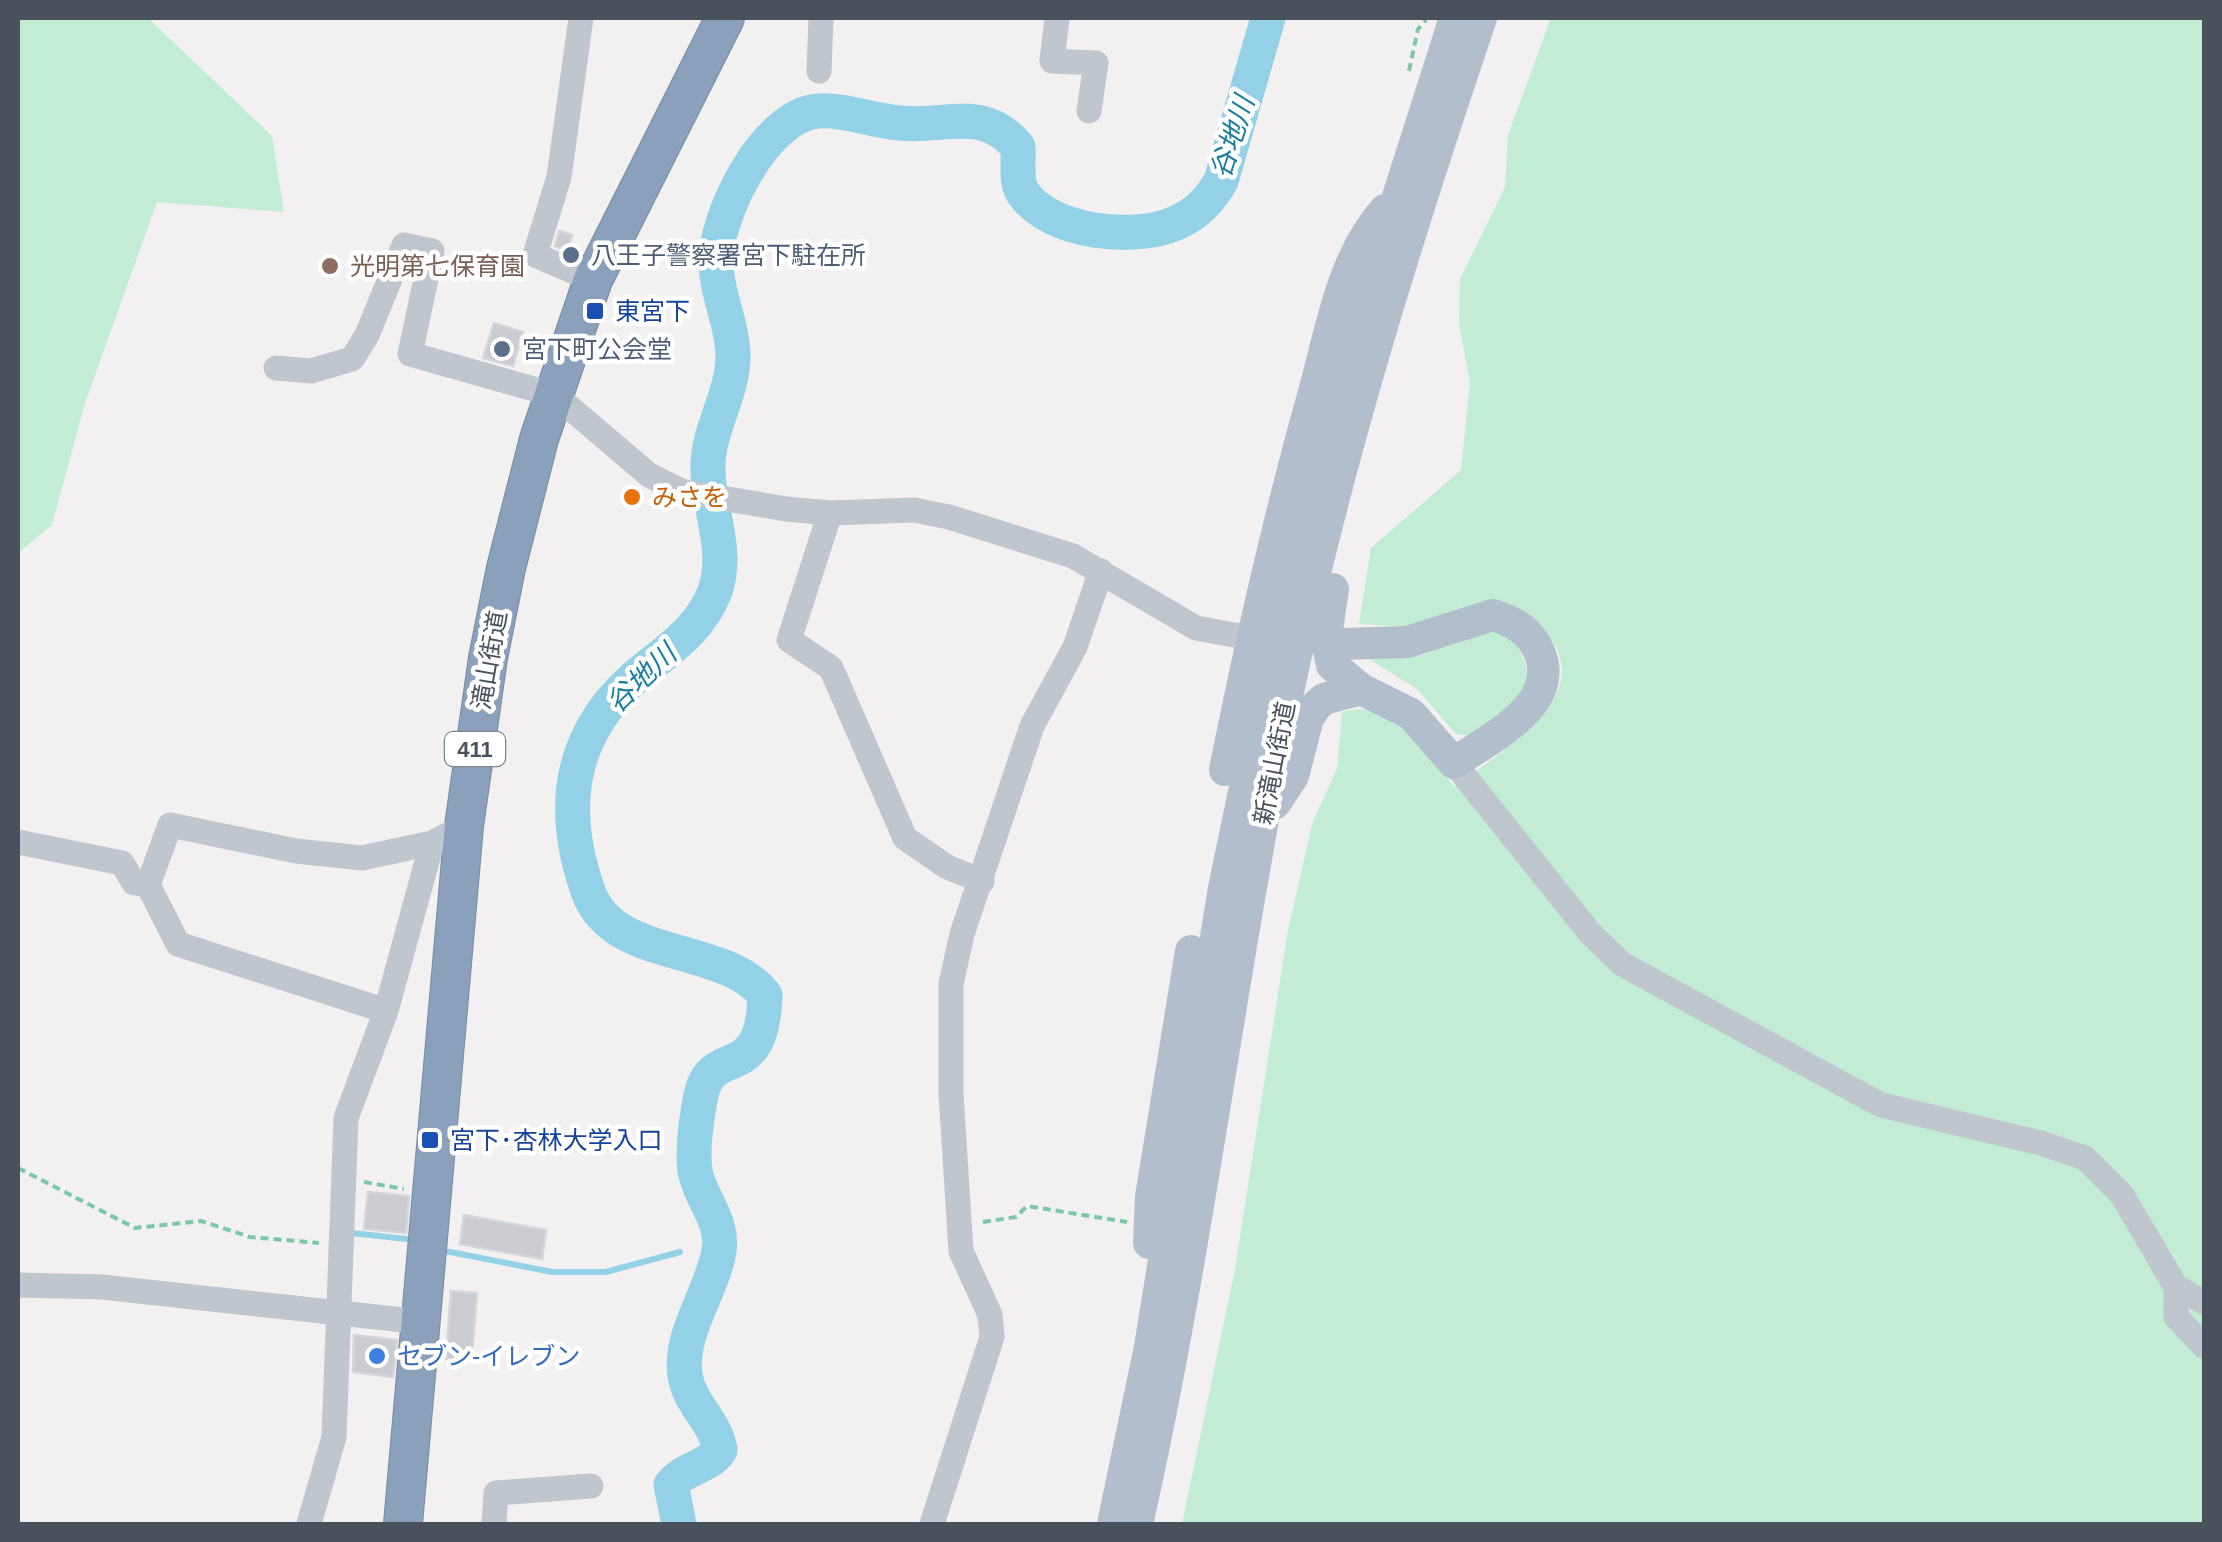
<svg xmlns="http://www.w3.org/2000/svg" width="2222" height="1542" font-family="Helvetica,'Noto Sans JP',sans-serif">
	<rect width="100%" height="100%" fill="#f2f0f0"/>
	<path fill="#c2ecd4" d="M 18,18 L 148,18 L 272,136 L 284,212 L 157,202 L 85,403 L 52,525 L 18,553 Z
		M 1551,18 L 2204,18 L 2204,1524 L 1182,1524 L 1235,1269 L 1288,930 L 1313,821 L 1337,769 L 1342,712 C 1399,697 1425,744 1454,787 C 1510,745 1619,683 1525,614 L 1409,627 L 1359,624 L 1371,548 L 1461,470 L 1470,383 L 1459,324 L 1460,279 L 1505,187 L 1508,135 Z
		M 1477,629 L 1509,632 C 1548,690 1518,705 1469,736 L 1456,734 L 1417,689 L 1366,657 Z"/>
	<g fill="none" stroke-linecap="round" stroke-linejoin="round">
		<path stroke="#92d1e6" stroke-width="6" d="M 352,1233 L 415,1240
			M 445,1251 L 552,1272 L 606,1272 L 680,1252"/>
		<path stroke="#92d1e6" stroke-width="35" d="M 679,1524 L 671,1485 C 685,1467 708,1468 720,1450 C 716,1422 689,1404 685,1375 C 679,1333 712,1292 719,1251 C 724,1220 700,1199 695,1171 C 692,1149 697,1116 701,1095 C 712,1042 763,1087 765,995 C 723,942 613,963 588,891 C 557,803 571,727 646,668 C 674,646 702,626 715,591 C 729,550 709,512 708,471 C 706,431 734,394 733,354 C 732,323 717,295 716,265 C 714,217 765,115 818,111 C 845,109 873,121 900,123 C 945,128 984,105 1018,147 C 1019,162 1015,181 1023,193 C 1051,234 1136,241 1176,223 C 1198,213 1210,200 1221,181 L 1268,18"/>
	</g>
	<path fill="#caccd2" stroke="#d4d6db" stroke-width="2.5" d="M 559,231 L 572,235 L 569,248 L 580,257 L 555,246 Z
		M 494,323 L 523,332 L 513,366 L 483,358 Z
		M 368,1192 L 409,1196 L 406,1233 L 364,1229 Z
		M 464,1215 L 546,1230 L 542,1259 L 460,1244 Z
		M 451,1291 L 477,1293 L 472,1353 L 462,1352 L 462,1360 L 446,1359 Z
		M 354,1335 L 397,1340 L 393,1377 L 353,1372 Z"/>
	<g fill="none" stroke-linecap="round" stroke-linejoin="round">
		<g stroke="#778ba6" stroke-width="40">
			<path id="highway" d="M 403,1524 L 464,826 L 488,658 L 506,568 L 539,439 L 593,280 L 725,18"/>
		</g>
		<path stroke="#7cc8a6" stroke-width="4" stroke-dasharray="8 5" stroke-linecap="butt" d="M 1409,71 L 1418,29 L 1426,20
			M 18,1168 L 135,1228 L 201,1221 L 250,1237 L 319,1243
			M 364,1182 L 404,1189
			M 983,1222 L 1016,1217 L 1027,1206 L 1127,1222"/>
		<path stroke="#bfc6cd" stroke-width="25" d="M 581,18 L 559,177 L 535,255 L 593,280
			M 1057,18 L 1052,61 L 1096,63 L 1089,111
			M 819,71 L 821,18
			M 276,368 L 311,371 L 352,359 L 367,335 L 404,245 L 432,251 L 410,354 L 555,395 L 649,475 L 681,491 L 786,509 L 830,513 L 914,510 L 949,517 L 1073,556 L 1196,628 L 1251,638
			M 830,513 L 789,640 L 831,668 L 905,838 L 947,867 L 982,881
			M 1454,763 L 1590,933 L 1622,964 L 1881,1105 L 2041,1143 L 2085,1158 L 2122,1195 L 2176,1287 L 2204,1302
			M 18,842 L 122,863 L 134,883 L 148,885 L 170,825 L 296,851 L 362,858 L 432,843
			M 148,885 L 178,944 L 386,1011
			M 18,1285 L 102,1287 L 422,1322
			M 2176,1287 L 2176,1317 L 2204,1346
			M 309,1524 L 334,1437 L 346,1118 L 386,1011 L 432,843 L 464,826
			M 494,1524 L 496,1493 L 591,1486
			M 932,1524 L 992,1337 L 990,1315 L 961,1251 L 951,1094 L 951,984 L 962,934 L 1032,726 L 1075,647 L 1101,571"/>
		<path stroke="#b2becc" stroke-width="32" d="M 1333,589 L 1326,637 L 1332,665 L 1361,689 L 1411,714 L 1454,763 C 1488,739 1560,706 1540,654 C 1531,631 1515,622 1493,615 L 1407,642 L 1342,644
			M 1225,770 C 1251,640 1280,512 1316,385 C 1332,325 1343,257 1385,210
			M 1275,803 L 1293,776 L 1308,718 L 1317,705 L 1324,699 L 1361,689
			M 1149,1243 L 1151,1197 L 1191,951
			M 1113,1524 L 1150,1347 L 1224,888 L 1269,672 L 1355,331 L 1455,18
			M 1137,1524 C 1197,1259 1228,988 1282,721 C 1330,482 1403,248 1481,18"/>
		<use href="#highway" stroke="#8ba0bb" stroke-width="38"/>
	</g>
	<g fill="#5c6f8a" stroke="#fff" stroke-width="4">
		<circle cx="571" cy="255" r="10"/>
		<circle cx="502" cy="349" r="10"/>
	</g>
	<circle fill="#8d6e63" stroke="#fff" stroke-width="4" cx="330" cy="266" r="10"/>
	<g fill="#1a4fb4" stroke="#fff" stroke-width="4">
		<rect x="585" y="301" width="20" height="20" rx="5"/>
		<rect x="420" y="1130" width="20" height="20" rx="5"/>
	</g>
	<circle fill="#e8710a" stroke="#fff" stroke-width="4" cx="632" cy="497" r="10"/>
	<circle fill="#3f7fe0" stroke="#fff" stroke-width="4" cx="377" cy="1356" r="10"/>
	<g text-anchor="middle" stroke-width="9" stroke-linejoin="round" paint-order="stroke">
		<rect fill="#fff" stroke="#80868d" stroke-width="2.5" x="445" y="732" width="60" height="34" rx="8"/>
		<g font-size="22" font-weight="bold" fill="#49525c">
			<text x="475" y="757">411</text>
		</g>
		<g font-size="25" fill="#4e5e75" stroke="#fff" text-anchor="start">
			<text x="591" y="264">八王子警察署宮下駐在所</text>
			<text x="522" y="358">宮下町公会堂</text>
		</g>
		<g font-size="25" fill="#785e54" stroke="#fff" text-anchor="start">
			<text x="350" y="275">光明第七保育園</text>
		</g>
		<g font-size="25" fill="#164399" stroke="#fff" text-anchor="start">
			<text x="615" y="320">東宮下</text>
			<text x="450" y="1149">宮下･杏林大学入口</text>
		</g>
		<g font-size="25" fill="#c56008" stroke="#fff" text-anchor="start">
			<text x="652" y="506">みさを</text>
		</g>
		<g font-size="25" fill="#49525c" stroke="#fff">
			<text transform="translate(489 660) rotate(-80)" y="9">滝山街道</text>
			<text transform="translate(1274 763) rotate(-79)" y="9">新滝山街道</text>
		</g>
		<g font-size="25" fill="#366cbe" stroke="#fff" text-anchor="start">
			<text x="397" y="1365">セブン-イレブン</text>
		</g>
		<g font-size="28" font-style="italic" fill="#177ea1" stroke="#fff">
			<text transform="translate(1232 137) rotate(-72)" y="10">谷地川</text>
			<text transform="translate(641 678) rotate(-44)" y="10">谷地川</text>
		</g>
	</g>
	<rect width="2222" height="1542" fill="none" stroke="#49525c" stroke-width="40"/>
</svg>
